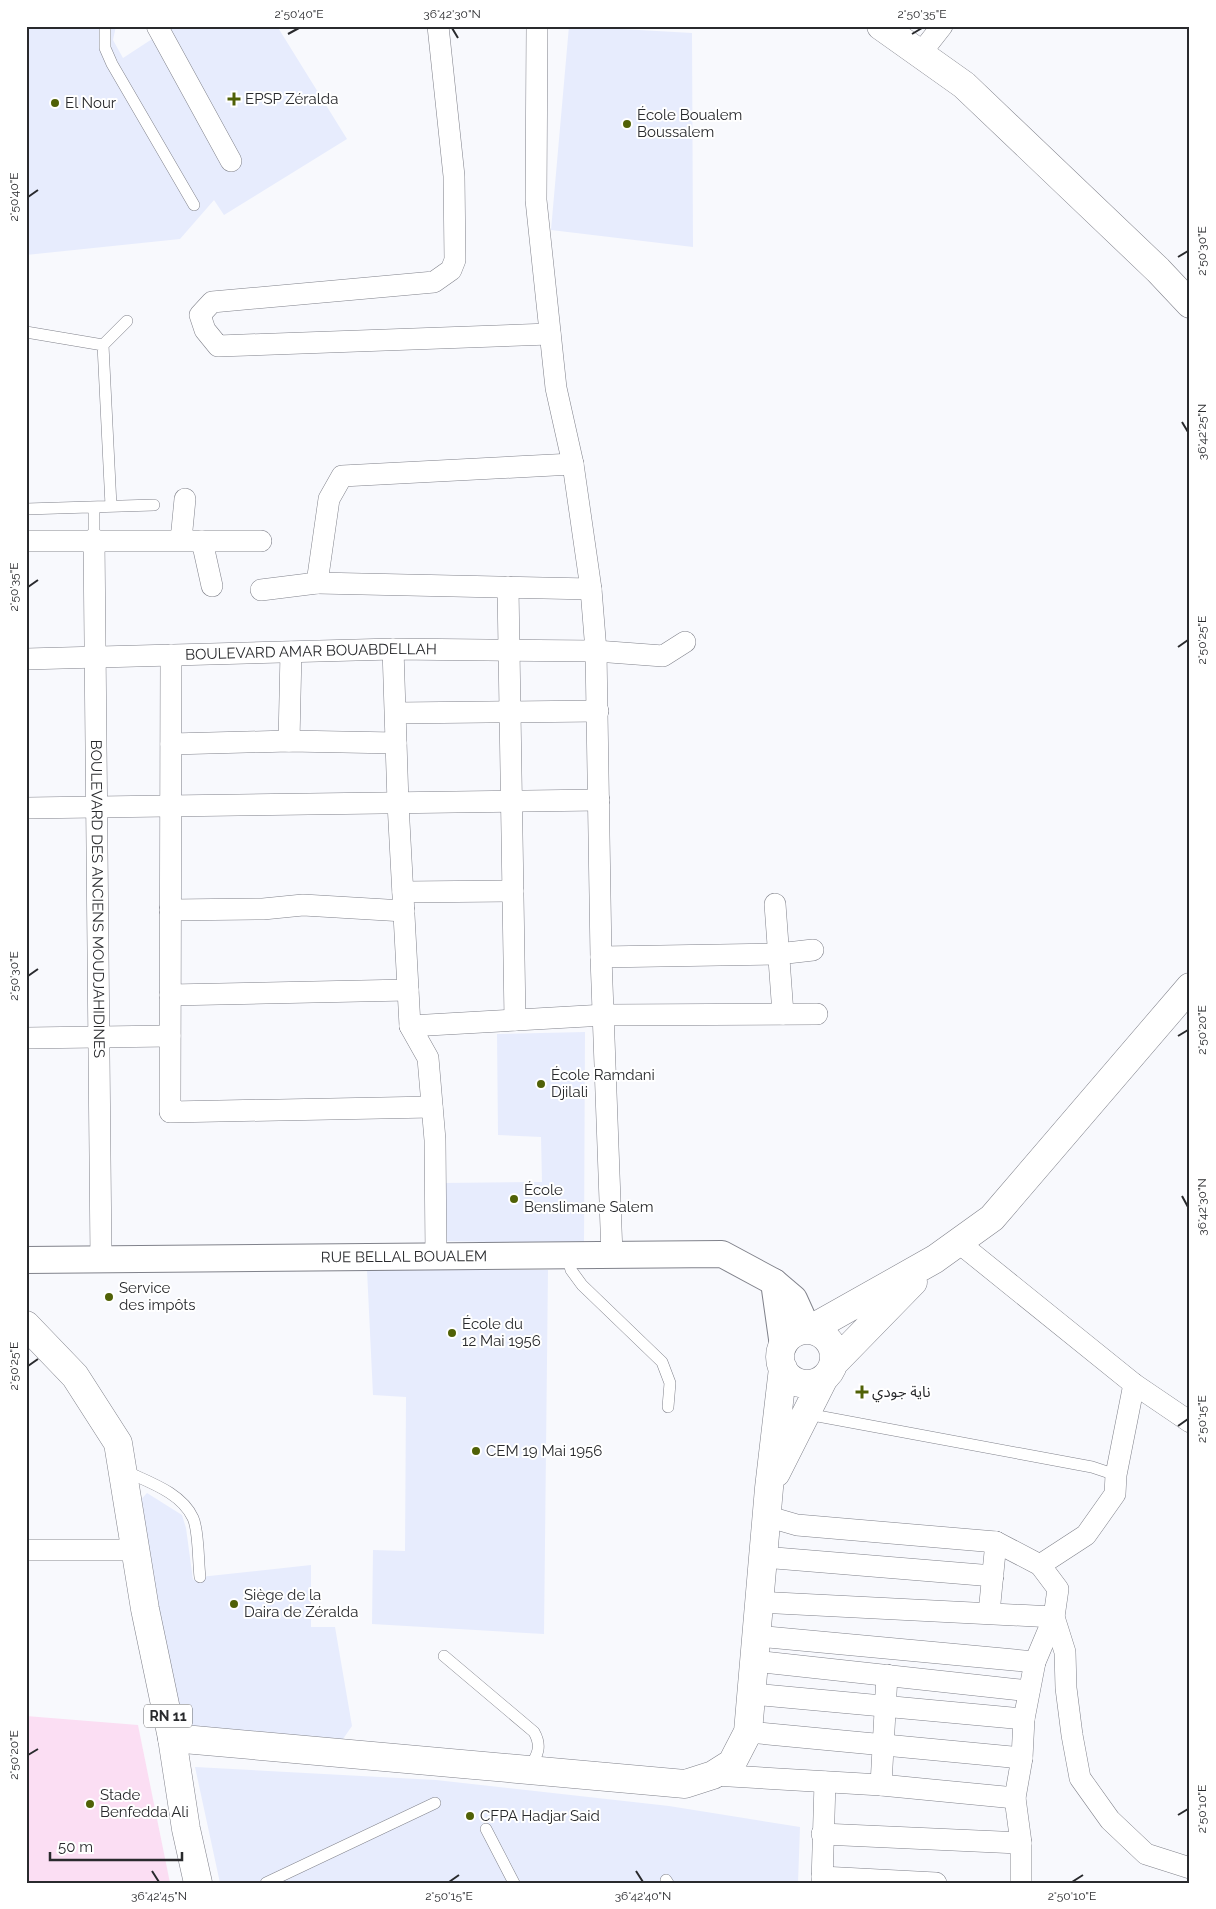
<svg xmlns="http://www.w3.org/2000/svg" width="1216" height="1909" font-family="Raleway,'Noto Sans Arabic',sans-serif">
	<rect width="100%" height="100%" fill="#f8f9fd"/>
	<path fill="#e7ecfd" d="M 26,26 L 116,26 L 113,40 L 123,58 L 172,26 L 277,26 L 347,139 L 224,215 L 214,200 L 180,239 L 26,255 Z
		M 569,26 L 692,33 L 693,247 L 551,230 Z
		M 585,1032 L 584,1244 L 444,1241 L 443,1183 L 542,1182 L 541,1137 L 498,1135 L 497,1034 Z
		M 367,1270 L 548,1270 L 544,1634 L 372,1624 L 373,1550 L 405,1551 L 406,1397 L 373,1395 Z
		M 147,1493 L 182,1515 L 186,1528 L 193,1580 L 200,1577 L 311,1565 L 311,1627 L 335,1627 L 352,1726 L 343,1739 L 181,1731 L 137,1504 Z
		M 195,1767 L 436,1780 L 669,1806 L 800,1827 L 798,1883 L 220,1883 Z"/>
	<path fill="#fbdef3" d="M 26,1716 L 138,1725 L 170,1883 L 26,1883 Z"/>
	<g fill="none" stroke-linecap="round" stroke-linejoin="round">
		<g stroke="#80828b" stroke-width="12">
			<path id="service" d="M 105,26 L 105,48 L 112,64 L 194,205
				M 26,332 L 103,345 L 127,321
				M 103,345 L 111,506
				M 26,509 L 154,505
				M 94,539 L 94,507
				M 567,1255 L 571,1270 L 582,1285 L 662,1362 L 670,1383 L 668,1407
				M 807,1414 L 1092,1467 L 1116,1475
				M 123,1470 C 148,1482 181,1492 193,1518 C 199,1531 198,1562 200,1577
				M 444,1656 L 534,1732 C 542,1746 538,1755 529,1768
				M 486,1829 L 514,1883
				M 666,1880 L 668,1883
				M 266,1883 L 435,1803"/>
		</g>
		<g stroke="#80828b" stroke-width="22">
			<g id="minor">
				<path d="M 157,26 L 231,161"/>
				<path d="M 438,26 L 454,176 L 455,260 L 451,270 L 434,282 L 212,302 L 200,315 L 205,330 L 218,346 L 550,334"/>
				<path d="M 537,26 L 536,200 L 556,388 L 573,464 L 591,589 L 596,651 L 601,957 L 612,1255"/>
				<path d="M 920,54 L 942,26"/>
				<path id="s1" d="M 94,539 L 101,1259"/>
				<path d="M 181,540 L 185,499"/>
				<path d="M 26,541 L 261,541"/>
				<path d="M 202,541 L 212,586"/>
				<path d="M 317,583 L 591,589"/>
				<path d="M 508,587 L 515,1020"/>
				<path d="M 261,590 L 317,583 L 329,499 L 342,476 L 573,464"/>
				<path d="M 393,649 L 398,803 L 410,1026 L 428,1058 L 435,1140 L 436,1256"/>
				<path d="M 171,655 L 170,1112 L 432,1107"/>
				<path id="s2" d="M 26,659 L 393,649 L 596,651 L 663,656 L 685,642"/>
				<path d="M 396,713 L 598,711"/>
				<path d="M 289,741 L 291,652"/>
				<path d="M 171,744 L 289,741 L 396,743"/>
				<path d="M 26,808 L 599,800"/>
				<path d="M 403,892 L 513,891"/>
				<path d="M 775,904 L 783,1014"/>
				<path d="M 170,910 L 263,909 L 303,905 L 404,911"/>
				<path d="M 601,957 L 778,954 L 813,950"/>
				<path d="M 170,995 L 408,990"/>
				<path d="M 410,1026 L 605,1015 L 817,1014"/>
				<path d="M 26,1038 L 170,1036"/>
				<path d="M 958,1242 L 1134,1384 L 1190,1422"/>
				<path d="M 766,1516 L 797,1525 L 996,1542 L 1040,1565 L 1058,1589 L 1054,1617 L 1035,1662 L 1024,1719 L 1022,1758 L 1015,1798 L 1021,1843 L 1021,1883"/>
				<path d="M 26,1550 L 135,1550"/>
				<path d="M 763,1557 L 993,1576"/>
				<path d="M 1040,1565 L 1086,1535 L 1115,1494 L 1116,1475 L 1134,1384"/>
				<path d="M 759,1602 L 1054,1617 L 1065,1652 L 1066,1688 L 1072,1735 L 1080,1778 L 1110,1820 L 1146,1854 L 1190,1868"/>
				<path d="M 989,1613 L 996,1542"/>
				<path d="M 756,1636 L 1035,1662"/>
				<path d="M 754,1661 L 1029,1691"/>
				<path d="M 752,1694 L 1024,1719"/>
				<path d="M 748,1732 L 1022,1758"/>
				<path d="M 713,1775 L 881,1785 L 1015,1798"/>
				<path d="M 881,1785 L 887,1675"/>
				<path d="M 822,1834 L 1021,1843"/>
				<path d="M 822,1877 L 936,1883"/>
				<path d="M 822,1883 L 825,1782"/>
			</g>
		</g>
		<g stroke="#80828b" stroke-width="28">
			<g id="tertiary">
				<path id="s3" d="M 26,1260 L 722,1254 L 774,1282 L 794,1299 L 808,1330"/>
				<path d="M 774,1282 L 783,1346"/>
			</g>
		</g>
		<g stroke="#80828b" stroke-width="29">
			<path id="secondary" d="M 881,26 L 964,85 L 1158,270 L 1190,304
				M 809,1330 L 935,1259 L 992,1218 L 1190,987
				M780 1357a27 27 0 1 1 54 0a27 27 0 1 1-54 0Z
				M 834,1363 L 913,1282
				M 776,1473 L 824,1378
				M 172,1738 L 685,1784 L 713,1775 L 732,1763 L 748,1732 L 769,1488 L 783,1368"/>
		</g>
		<g stroke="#80828b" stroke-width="29">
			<path id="primary" d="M 26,1325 L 75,1376 L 118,1443 L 145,1609 L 172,1738 L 186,1829 L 198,1883"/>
		</g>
		<use href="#service" stroke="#fff" stroke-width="11"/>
		<use href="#minor" stroke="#fff" stroke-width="21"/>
		<use href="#tertiary" stroke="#fff" stroke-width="26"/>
		<use href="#secondary" stroke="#fff" stroke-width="28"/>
		<use href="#primary" stroke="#fff" stroke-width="28"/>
	</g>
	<path fill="none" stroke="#292a2d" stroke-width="2" d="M 452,28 L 458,38M 288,34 L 299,28M 912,34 L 922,28M 28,197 L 38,190M 1178,257 L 1188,251M 1182,422 L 1188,432M 28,587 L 38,580M 1178,647 L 1188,640M 28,976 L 38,969M 1178,1036 L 1188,1030M 1182,1196 L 1188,1207M 28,1366 L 38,1359M 1178,1426 L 1188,1419M 28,1755 L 38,1749M 1178,1815 L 1188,1809M 152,1871 L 159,1882M 636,1871 L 643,1882M 449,1882 L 459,1875M 1072,1882 L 1083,1875"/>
	<g fill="#506106" stroke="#fff" stroke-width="2">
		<path d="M231.5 91.5h5v5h5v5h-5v5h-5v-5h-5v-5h5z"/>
		<circle cx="55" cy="103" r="5"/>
		<circle cx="627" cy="124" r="5"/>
		<circle cx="541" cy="1084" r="5"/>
		<circle cx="514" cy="1199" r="5"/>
		<circle cx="109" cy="1297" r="5"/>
		<circle cx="452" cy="1333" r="5"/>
		<path d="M859.5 1384.5h5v5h5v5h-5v5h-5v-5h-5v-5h5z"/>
		<circle cx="476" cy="1451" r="5"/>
		<circle cx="234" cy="1604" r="5"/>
		<circle cx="90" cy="1804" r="5"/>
		<circle cx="470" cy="1816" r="5"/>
	</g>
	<g text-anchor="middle" stroke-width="4" stroke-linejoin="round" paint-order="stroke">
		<rect fill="#fff" stroke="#696a6c" stroke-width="1" x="144" y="1704.5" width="48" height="23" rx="4"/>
		<g font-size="14" font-weight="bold" fill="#292a2d">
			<text x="168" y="1721">RN 11</text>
		</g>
		<g font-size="15" fill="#292a2d" stroke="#fff" text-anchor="start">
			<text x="245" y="104">EPSP Zéralda</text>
			<text x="65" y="108">El Nour</text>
			<text x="637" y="120">École Boualem<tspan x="637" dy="17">Boussalem</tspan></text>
			<text x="551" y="1080">École Ramdani<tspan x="551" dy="17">Djilali</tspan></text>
			<text x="524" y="1195">École<tspan x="524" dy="17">Benslimane Salem</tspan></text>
			<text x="119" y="1293">Service<tspan x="119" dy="17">des impôts</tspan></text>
			<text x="462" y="1329">École du<tspan x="462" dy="17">12 Mai 1956</tspan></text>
			<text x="872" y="1397">ناية جودي</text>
			<text x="486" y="1456">CEM 19 Mai 1956</text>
			<text x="244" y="1600">Siège de la<tspan x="244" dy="17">Daira de Zéralda</tspan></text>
			<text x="100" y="1800">Stade<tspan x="100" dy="17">Benfedda Ali</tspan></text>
			<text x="480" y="1821">CFPA Hadjar Said</text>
		</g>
		<g font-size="15" fill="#292a2d" stroke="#fff">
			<text dy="5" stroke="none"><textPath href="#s2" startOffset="285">BOULEVARD AMAR BOUABDELLAH</textPath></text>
			<text dy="5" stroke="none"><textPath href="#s1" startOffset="360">BOULEVARD DES ANCIENS MOUDJAHIDINES</textPath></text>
			<text dy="5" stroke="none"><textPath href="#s3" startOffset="378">RUE BELLAL BOUALEM</textPath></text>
		</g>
	</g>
	<rect width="1216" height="1909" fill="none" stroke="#ffffff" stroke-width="55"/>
	<path d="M50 1852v8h132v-8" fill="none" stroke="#292a2d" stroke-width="2.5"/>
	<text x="58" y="1852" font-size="15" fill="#292a2d" stroke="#ffffff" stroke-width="4" paint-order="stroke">50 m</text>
	<rect x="28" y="28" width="1160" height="1854" fill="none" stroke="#292a2d" stroke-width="2"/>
	<g font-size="12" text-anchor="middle" fill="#292a2d">
		<text x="299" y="18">2°50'40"E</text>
		<text x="452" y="18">36°42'30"N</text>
		<text x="922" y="18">2°50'35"E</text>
		<text transform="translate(14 197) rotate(-90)" y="4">2°50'40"E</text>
		<text transform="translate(1202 251) rotate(-90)" y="4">2°50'30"E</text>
		<text transform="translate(1202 432) rotate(-90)" y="4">36°42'25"N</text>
		<text transform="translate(14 587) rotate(-90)" y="4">2°50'35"E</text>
		<text transform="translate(1202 640) rotate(-90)" y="4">2°50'25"E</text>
		<text transform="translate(14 976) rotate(-90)" y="4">2°50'30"E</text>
		<text transform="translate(1202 1030) rotate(-90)" y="4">2°50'20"E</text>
		<text transform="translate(1202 1207) rotate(-90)" y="4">36°42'30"N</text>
		<text transform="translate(14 1366) rotate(-90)" y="4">2°50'25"E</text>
		<text transform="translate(1202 1419) rotate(-90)" y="4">2°50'15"E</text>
		<text transform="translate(14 1755) rotate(-90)" y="4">2°50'20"E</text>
		<text transform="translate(1202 1809) rotate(-90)" y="4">2°50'10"E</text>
		<text x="159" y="1900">36°42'45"N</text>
		<text x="449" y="1900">2°50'15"E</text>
		<text x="643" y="1900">36°42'40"N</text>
		<text x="1072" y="1900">2°50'10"E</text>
	</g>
</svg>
